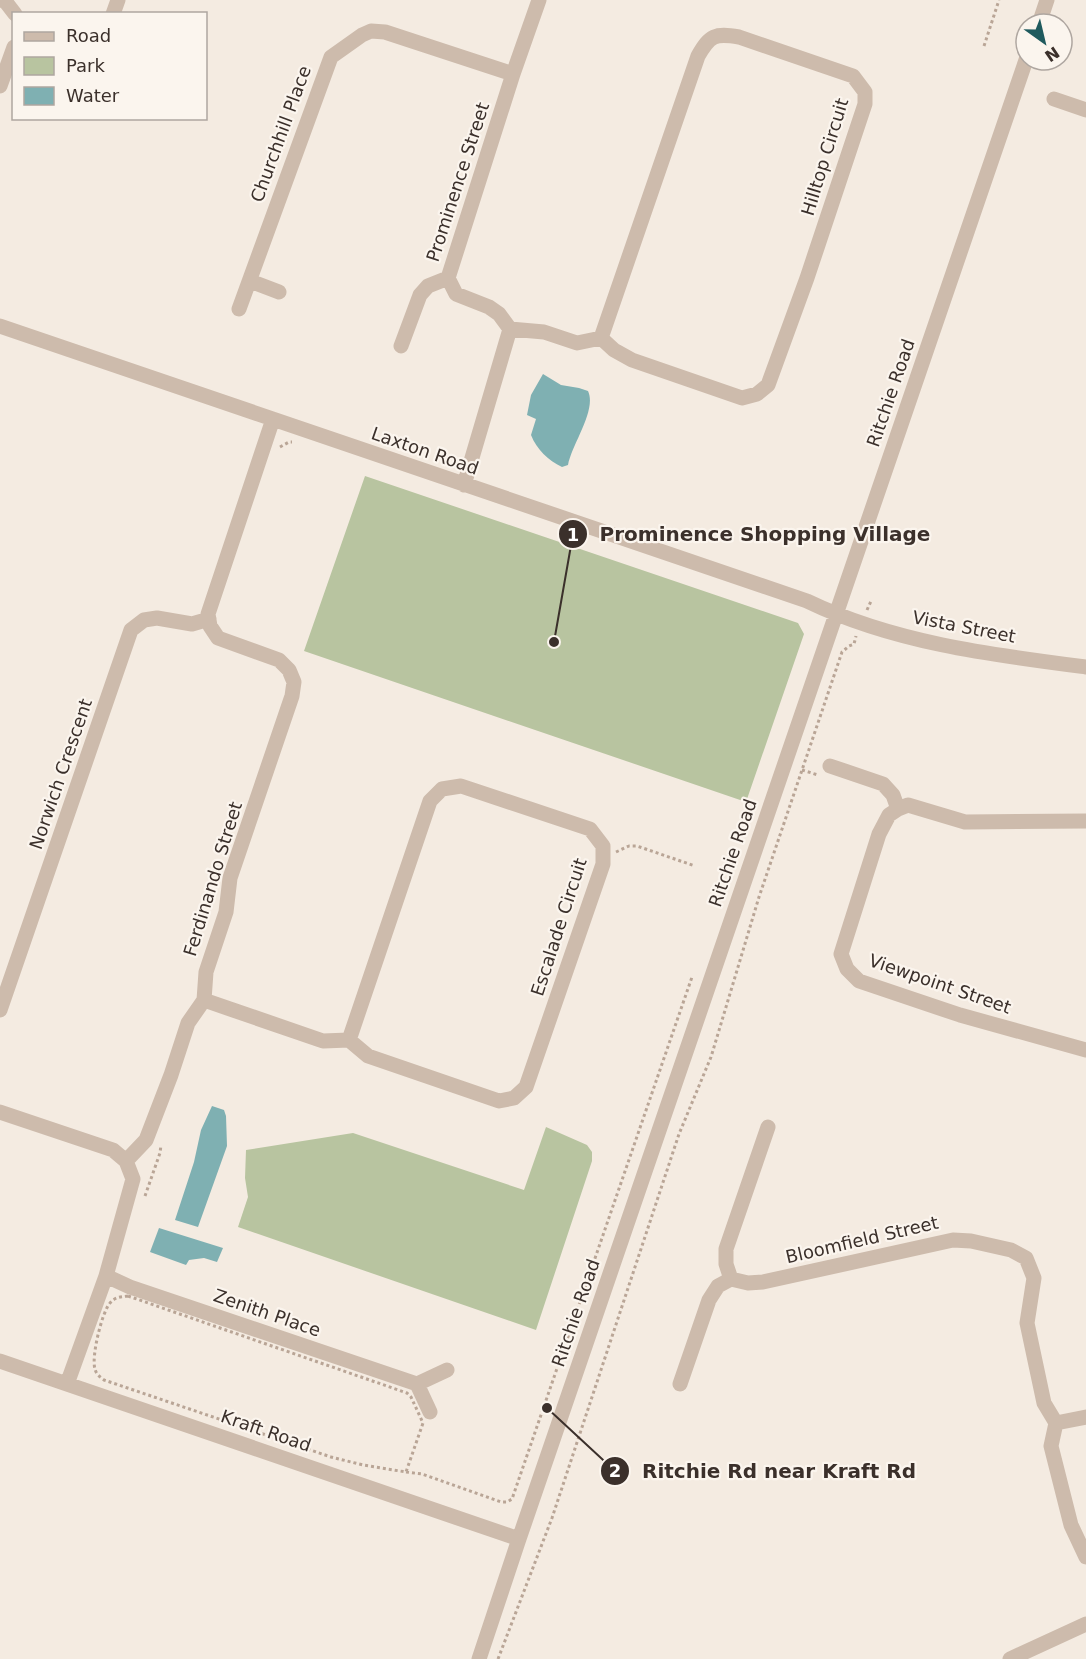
<svg xmlns="http://www.w3.org/2000/svg" width="1086" height="1659" font-family="'DejaVu Sans',sans-serif">
	<rect width="100%" height="100%" fill="#f4ebe1"/>
	<path fill="#b8c4a0" d="M 365,476 L 798,623 L 804,634 L 746,802 L 304,651 Z
		M 546,1127 L 587,1145 L 592,1152 L 592,1161 L 536,1330 L 238,1227 L 248,1197 L 245,1178 L 246,1150 L 353,1133 L 524,1190 Z"/>
	<path fill="#7fb0b2" d="M 543,374 L 561,385 L 579,388 L 588,391 C 597,410 572,444 568,465 L 562,467 C 548,460 537,450 531,435 L 536,419 L 527,415 L 531,395 Z
		M 212,1106 L 224,1110 L 226,1116 L 227,1146 L 198,1227 L 175,1220 L 194,1162 L 201,1130 Z
		M 159,1228 L 223,1248 L 217,1262 L 204,1258 L 189,1260 L 186,1265 L 150,1252 Z"/>
	<g fill="none" stroke-linecap="round" stroke-linejoin="round">
		<path stroke="#b9a596" stroke-width="3" stroke-dasharray="3 3" stroke-linecap="butt" d="M 984,46 L 999,0
			M 280,447 L 289,442 L 292,442
			M 867,610 L 871,601
			M 802,770 L 818,775
			M 616,852 L 629,846 L 637,846 L 695,866
			M 145,1196 L 160,1153 L 161,1145
			M 128,1296 L 407,1393 L 411,1397 L 423,1423 L 406,1472 L 363,1465 L 331,1457 L 104,1380 C 100,1377 96,1374 95,1369 C 91,1357 102,1312 110,1303 C 115,1297 120,1297 128,1296 Z
			M 406,1472 L 422,1474 L 501,1502 L 507,1502 L 512,1499 L 692,977
			M 498,1659 L 552,1518 L 679,1134 L 711,1057 L 759,897 L 842,652 L 849,646 L 854,644 L 856,636"/>
		<path stroke="#cdbbac" stroke-width="15" d="M 0,0 L 5,1 L 15,14
			M 113,14 L 118,0
			M 1039,24 L 1047,0
			M 0,86 L 14,47
			M 1054,99 L 1086,110
			M 250,281 L 279,292
			M 239,309 L 331,57 L 362,35 L 371,31 L 385,32 L 513,74
			M 0,326 L 807,601 C 894,643 992,655 1086,667
			M 510,329 L 544,332 L 577,343 L 601,338 L 614,350 L 632,360 L 742,398 L 757,394 L 768,385 L 807,278 L 865,104 L 865,92 L 853,76 L 739,37 C 715,33 710,35 698,56 L 601,338
			M 401,346 L 420,295 L 428,286 L 448,278
			M 464,485 L 510,329 L 499,314 L 489,307 L 456,294 L 448,278 L 513,74 L 539,0
			M 830,766 L 883,784 L 893,795 L 898,809
			M 1086,821 L 965,822 L 908,805 L 898,809 L 889,815 L 879,834 L 841,954 L 847,969 L 859,981 L 960,1015 L 1086,1050
			M 204,1000 L 323,1041 L 349,1040 L 368,1056 L 499,1101 L 514,1098 L 526,1087 L 603,864 L 603,846 L 590,829 L 461,786 L 442,789 L 430,801 L 349,1040
			M 0,1010 L 131,630 L 144,620 L 157,618 L 192,624 L 209,619
			M 0,1112 L 113,1150 L 126,1161
			M 768,1127 L 726,1249 L 726,1264 L 731,1279 L 748,1283 L 763,1282 L 953,1240 L 971,1241 L 1011,1250 L 1026,1258 L 1034,1278 L 1027,1323 L 1044,1403 L 1056,1423 L 1051,1446 L 1071,1525 L 1086,1557
			M 106,1276 L 130,1287 L 417,1384 L 447,1370
			M 0,1361 L 519,1539
			M 67,1384 L 106,1276 L 133,1179 L 126,1161 L 146,1140 L 171,1075 L 188,1023 L 204,1000 L 206,972 L 226,912 L 230,878 L 292,696 L 294,682 L 289,670 L 279,660 L 218,638 L 210,626 L 208,614 L 273,419
			M 417,1384 L 430,1412
			M 680,1384 L 709,1300 L 718,1286 L 731,1279
			M 1056,1423 L 1086,1417
			M 479,1659 L 519,1539 L 1026,60
			M 1010,1659 L 1086,1624"/>
	</g>
	<g text-anchor="middle" stroke-width="4.5" stroke-linejoin="round" paint-order="stroke">
		<g font-size="18" fill="#3b302b" stroke="#fbf5ee">
			<text transform="translate(281 134) rotate(-70)" y="6">Churchhill Place</text>
			<text transform="translate(825 157) rotate(-73)" y="6">Hilltop Circuit</text>
			<text transform="translate(458 182) rotate(-72)" y="6">Prominence Street</text>
			<text transform="translate(891 393) rotate(-71)" y="6">Ritchie Road</text>
			<text transform="translate(425 451) rotate(19)" y="6">Laxton Road</text>
			<text transform="translate(964 627) rotate(11)" y="6">Vista Street</text>
			<text transform="translate(61 774) rotate(-71)" y="6">Norwich Crescent</text>
			<text transform="translate(733 853) rotate(-71)" y="6">Ritchie Road</text>
			<text transform="translate(213 879) rotate(-73)" y="6">Ferdinando Street</text>
			<text transform="translate(559 927) rotate(-72)" y="6">Escalade Circuit</text>
			<text transform="translate(940 984) rotate(19)" y="6">Viewpoint Street</text>
			<text transform="translate(862 1240) rotate(-13)" y="6">Bloomfield Street</text>
			<text transform="translate(267 1313) rotate(19)" y="6">Zenith Place</text>
			<text transform="translate(576 1313) rotate(-71)" y="6">Ritchie Road</text>
			<text transform="translate(266 1431) rotate(19)" y="6">Kraft Road</text>
		</g>
	</g>
	<path fill="none" stroke="#3b302b" stroke-width="2" d="M554 642L573 534M547 1408L615 1471"/>
	<g fill="#3b302b" stroke="#fbf5ee" stroke-width="2">
		<circle cx="554" cy="642" r="6"/>
		<circle cx="547" cy="1408" r="6"/>
		<circle cx="573" cy="534" r="15"/>
		<circle cx="615" cy="1471" r="15"/>
	</g>
	<g font-size="18" text-anchor="middle" font-weight="bold" fill="#fff">
		<text x="573" y="541">1</text>
		<text x="615" y="1477">2</text>
	</g>
	<g font-size="20" text-anchor="middle" font-weight="bold" fill="#3b302b" stroke="#fbf5ee" stroke-width="4.5" stroke-linejoin="round" paint-order="stroke">
		<text x="765" y="541">Prominence Shopping Village</text>
		<text x="779" y="1478">Ritchie Rd near Kraft Rd</text>
	</g>
	<rect x="12" y="12" width="195" height="108" fill="#fbf5ee" stroke="#aea6a0" stroke-width="1.5"/>
	<rect x="24" y="32" width="30" height="9" fill="#cdbbac" stroke="#aea6a0" stroke-width="1.5"/>
	<text x="66" y="42" font-size="18" fill="#3b302b">Road</text>
	<rect x="24" y="57" width="30" height="18" fill="#b8c4a0" stroke="#aea6a0" stroke-width="1.5"/>
	<text x="66" y="72" font-size="18" fill="#3b302b">Park</text>
	<rect x="24" y="87" width="30" height="18" fill="#7fb0b2" stroke="#aea6a0" stroke-width="1.5"/>
	<text x="66" y="102" font-size="18" fill="#3b302b">Water</text>
	<g transform="translate(1044 42) rotate(146)"><circle r="28" fill="#fbf5ee" stroke="#aea6a0" stroke-width="1.5"/>
	<path d="M0-4.5L10 22L0 15L-10 22Z" fill="#1f5a5e"/>
	<text y="-9" font-size="16" font-weight="bold" text-anchor="middle" fill="#3b302b">N</text>
	</g>
</svg>
